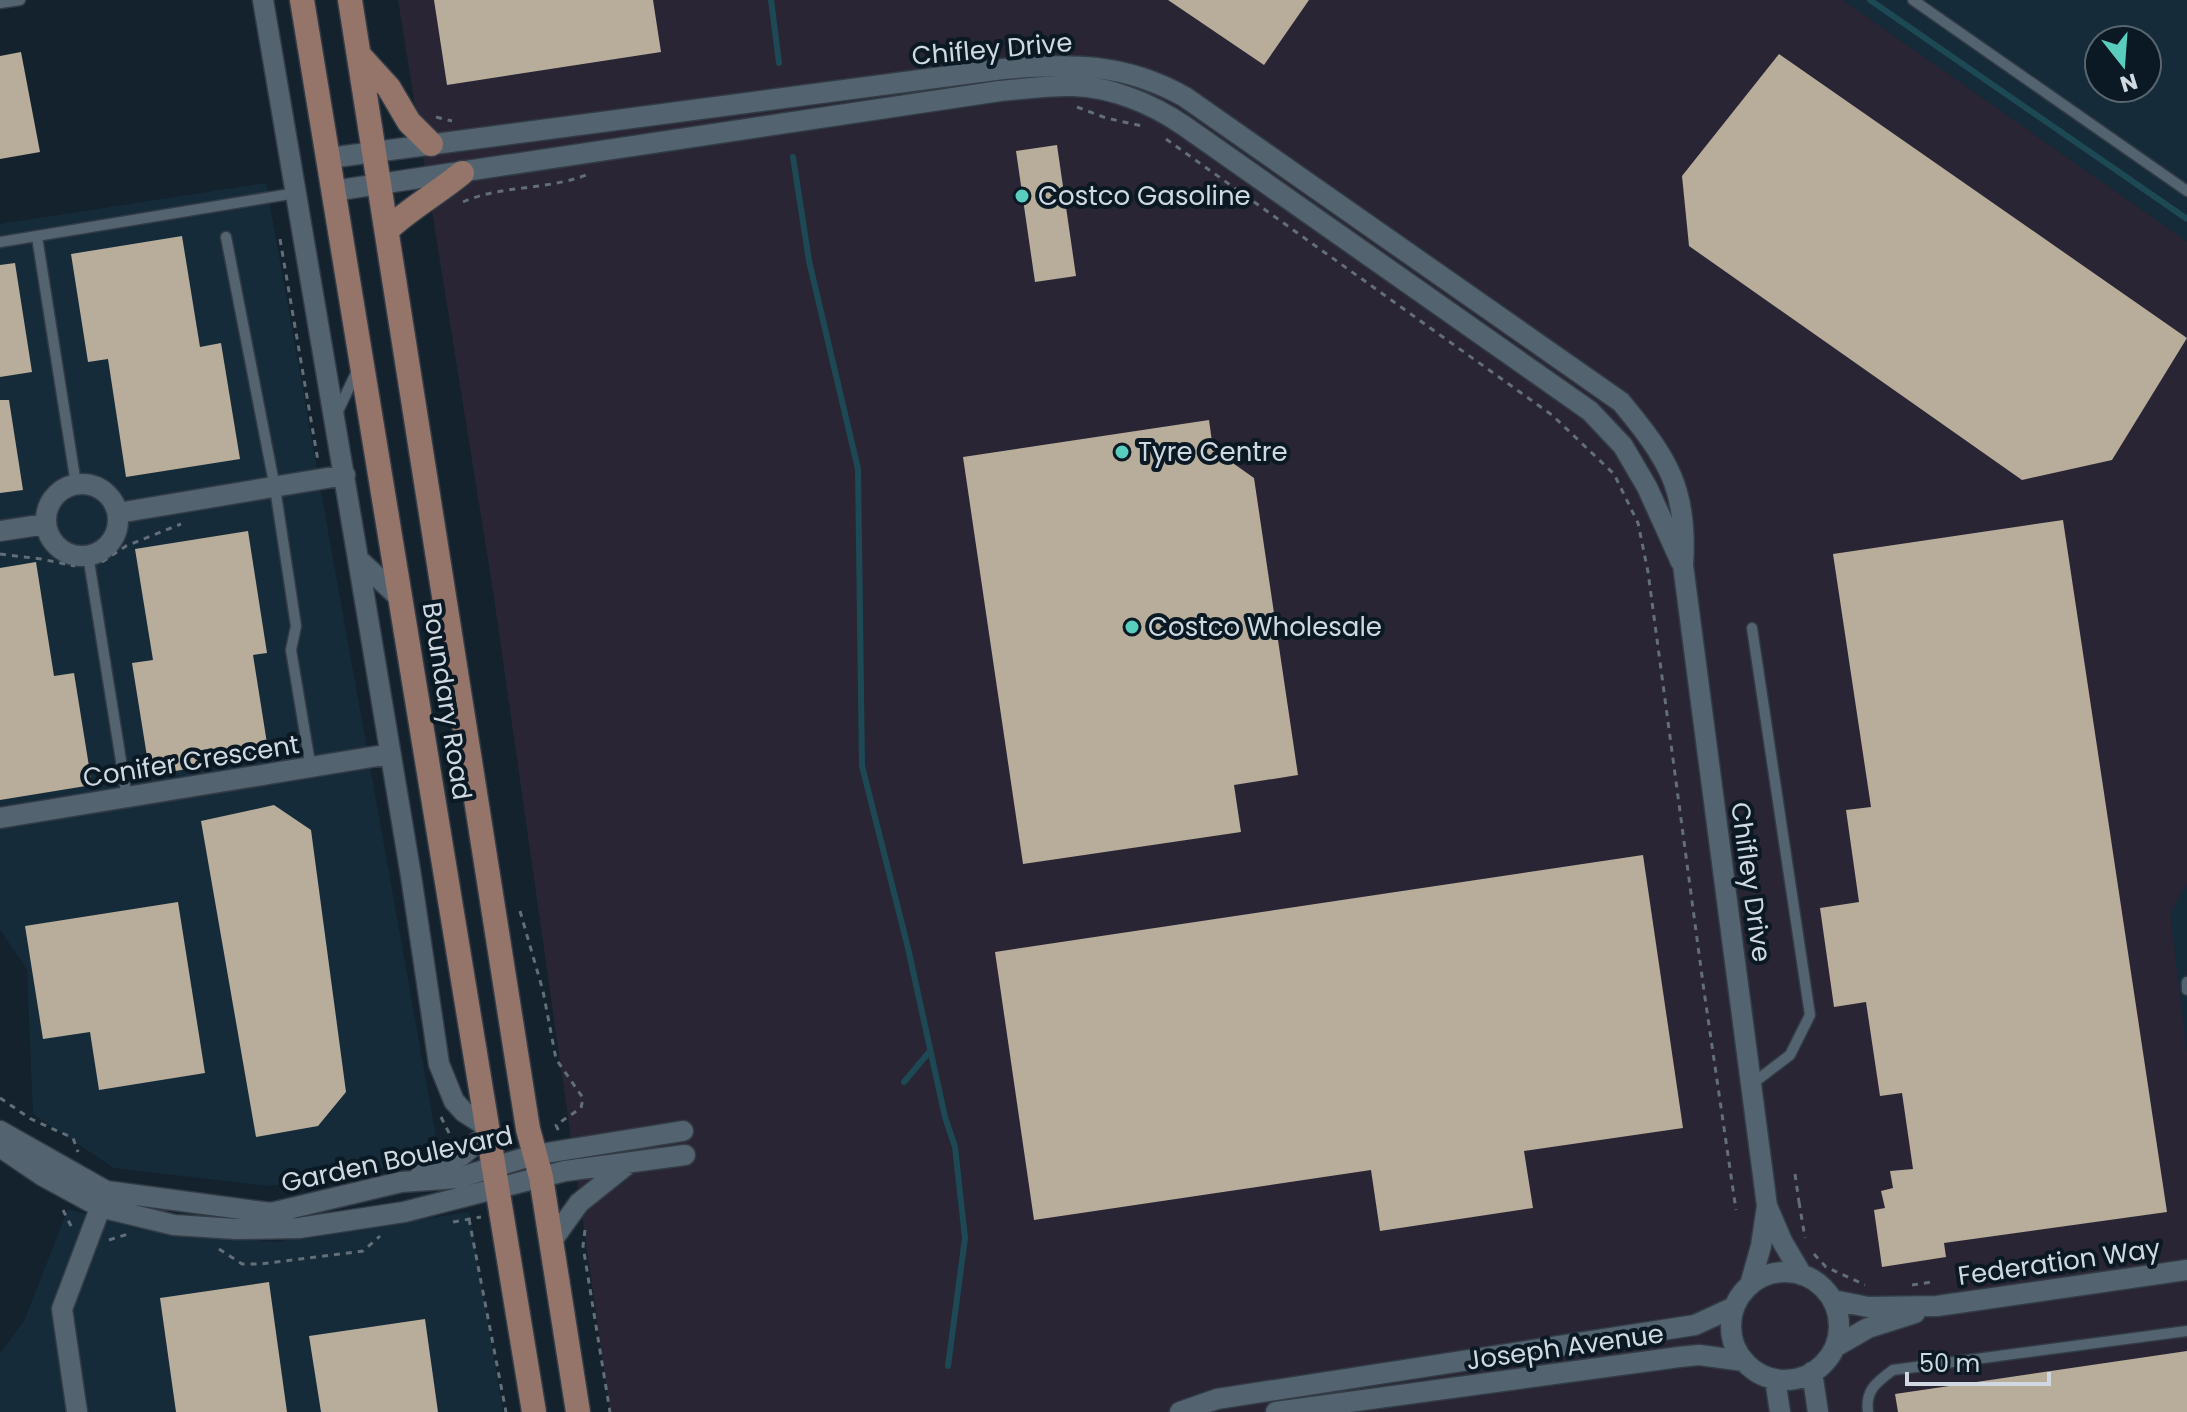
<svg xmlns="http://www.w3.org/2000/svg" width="2187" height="1412" font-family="Poppins,sans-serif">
	<rect width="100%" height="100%" fill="#13222d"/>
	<path fill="#292535" d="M 398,0 L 1843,0 L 2187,241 L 2187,1412 L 610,1412 L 493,591 Z"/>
	<path fill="#162b3a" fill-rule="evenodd" d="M 1843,0 L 2187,0 L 2187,241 ZM 2099,40 L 2147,40 L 2147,88 L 2099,88 Z
		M 266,183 L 440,1159 L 269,1186 L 114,1168 L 33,1114 L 27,969 L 0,930 L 0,224 Z
		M 2187,884 L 2187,1054 L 2170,913 Z
		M 68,1209 L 138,1229 L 274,1242 L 469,1212 L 503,1412 L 0,1412 L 0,1354 L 24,1321 Z"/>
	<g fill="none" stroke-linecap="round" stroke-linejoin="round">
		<path stroke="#1d4954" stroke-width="6" d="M 771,0 L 779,63
			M 1870,0 L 2187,219
			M 793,157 L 809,261 L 858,469 L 862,766 L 908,948 L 945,1117 L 955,1147 L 965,1238 L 948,1366
			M 904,1082 L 930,1051"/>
	</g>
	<path fill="#b8ac9a" d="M 434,0 L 653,0 L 661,52 L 447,85 Z
		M 1168,0 L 1309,0 L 1264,65 Z
		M 21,52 L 40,152 L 0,159 L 0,56 Z
		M 1779,54 L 2187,338 L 2112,460 L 2022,480 L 1689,246 L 1682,176 Z
		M 1057,145 L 1076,276 L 1035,282 L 1016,151 Z
		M 182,236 L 200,347 L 221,343 L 240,459 L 126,477 L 108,359 L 88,362 L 71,254 Z
		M 15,263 L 32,372 L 0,377 L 0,265 Z
		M 0,400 L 9,400 L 23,490 L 0,493 Z
		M 1209,420 L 1213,449 L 1254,478 L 1298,775 L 1234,785 L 1241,832 L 1023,864 L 963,457 Z
		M 2063,520 L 2167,1212 L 1944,1243 L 1946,1257 L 1882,1267 L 1874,1210 L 1885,1208 L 1881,1191 L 1893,1188 L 1890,1171 L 1913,1169 L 1902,1093 L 1880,1096 L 1866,1002 L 1834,1007 L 1820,908 L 1859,902 L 1846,810 L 1871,807 L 1833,554 Z
		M 248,531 L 267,653 L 253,655 L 269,756 L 150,775 L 132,663 L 153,660 L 135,549 Z
		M 36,562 L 54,676 L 74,673 L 92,785 L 0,800 L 0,568 Z
		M 274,805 L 311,830 L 346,1092 L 318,1126 L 256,1137 L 201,821 Z
		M 1643,855 L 1683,1128 L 1524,1151 L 1533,1208 L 1380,1231 L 1371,1170 L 1034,1220 L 995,952 Z
		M 178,902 L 205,1073 L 99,1090 L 90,1032 L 43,1039 L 25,926 Z
		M 269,1282 L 287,1412 L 176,1412 L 160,1298 Z
		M 425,1319 L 438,1412 L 321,1412 L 309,1336 Z
		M 2187,1351 L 2187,1412 L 1898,1412 L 1895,1394 Z"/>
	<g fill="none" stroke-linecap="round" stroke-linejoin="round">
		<g stroke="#333c46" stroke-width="13">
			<path id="lane" d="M 1913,0 L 2187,191
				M 0,3 L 20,0
				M 37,237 L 76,484
				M 226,237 L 275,488 L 296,626 L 291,650 L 311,769
				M 0,242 L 296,193
				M 337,413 L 358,369
				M 88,555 L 127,798
				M 1752,628 L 1810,1015 L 1790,1055 L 1752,1084
				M 2187,982 L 2187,990
				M 1868,1412 C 1865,1390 1877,1382 1893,1370 L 2187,1331"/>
		</g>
		<g stroke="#333c46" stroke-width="23">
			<path id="street" d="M 263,0 L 358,559 L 402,600
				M 329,158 L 1003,69 C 1071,64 1123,62 1185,97 L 1621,402 C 1668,459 1688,489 1683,565 L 1767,1206 L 1782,1241 L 1802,1275
				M 333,191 L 1000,91 C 1024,89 1049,85 1074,86 C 1112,87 1152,104 1183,125 L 1590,411 L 1623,446 L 1647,487 L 1681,562
				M46 520a36 36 0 1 1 72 0a36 36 0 1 1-72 0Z
				M 118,513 L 345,475
				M 0,531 L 46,524
				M 358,559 L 411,876 L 439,1064 L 454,1101 L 464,1112 L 486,1126
				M 0,818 L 390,754
				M 0,1131 L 106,1191 L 271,1213 L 401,1182 L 458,1178 L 534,1155 L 683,1131
				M 0,1147 L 43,1176 L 100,1207 L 174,1225 L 236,1229 L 299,1228 L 404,1212 L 565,1171 L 685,1155
				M 420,1175 L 461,1156 L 487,1134
				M 551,1242 L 579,1203 L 629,1163
				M1731 1326a54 54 0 1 1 108 0a54 54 0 1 1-108 0Z
				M 1750,1285 L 1761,1246 L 1767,1206
				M 1833,1300 L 1868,1307 L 1937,1306 L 2187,1270
				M 1835,1347 L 1868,1328 L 1915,1313
				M 1812,1372 L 1818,1412
				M 1775,1379 L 1780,1412
				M 77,1412 L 62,1309 L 105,1195
				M 1180,1412 L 1217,1399 L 1695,1325 L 1734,1307
				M 1276,1412 L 1679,1357 L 1699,1355 L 1744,1361"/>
		</g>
		<g stroke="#333c46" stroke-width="27">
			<path id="primary" d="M 302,0 L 534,1412
				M 350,0 L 528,1129 L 541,1177 L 578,1412
				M 359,55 L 389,88 L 409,122 L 431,144
				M 387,230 C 410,208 438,193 462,173"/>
		</g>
		<path stroke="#626e78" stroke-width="3" stroke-dasharray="6 6" stroke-linecap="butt" d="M 1077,107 L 1106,118 L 1142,126
			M 436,117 L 452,121
			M 1166,139 L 1552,415 L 1614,474 L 1638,523 L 1648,572 L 1704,991 L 1736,1210
			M 463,202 C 503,184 550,191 591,173
			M 280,239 L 318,461
			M 0,554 L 41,559 L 75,566
			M 102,562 L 126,546 L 181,524
			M 520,911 L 543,991 L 556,1059 L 583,1098 L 581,1108 L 556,1125 L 559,1132
			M 0,1098 L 31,1119 L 73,1138 L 78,1152
			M 441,1117 L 452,1139
			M 1795,1174 L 1799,1202
			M 1799,1202 L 1805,1238
			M 63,1210 L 72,1228
			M 469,1219 L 506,1412
			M 453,1222 L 481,1217
			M 585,1230 L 583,1246 L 610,1412
			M 109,1240 L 128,1234
			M 219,1249 L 242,1264 L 261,1264 L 363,1251 L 380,1236
			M 1814,1254 L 1826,1267 L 1865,1285
			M 1912,1285 L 1932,1282 L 1934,1285"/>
		<use href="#lane" stroke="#536470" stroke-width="10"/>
		<use href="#street" stroke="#536470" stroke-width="20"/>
		<use href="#primary" stroke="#95746a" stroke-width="24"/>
	</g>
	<g fill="#59cebf" stroke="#0a1923" stroke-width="3">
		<circle cx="1022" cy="196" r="8"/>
		<circle cx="1122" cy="452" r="8"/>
		<circle cx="1132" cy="627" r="8"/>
	</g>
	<g text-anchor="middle" stroke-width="8" stroke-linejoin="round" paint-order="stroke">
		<g font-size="26" fill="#d0d9e1" stroke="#0a1923">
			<text transform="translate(992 49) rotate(-5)" y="9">Chifley Drive</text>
			<text transform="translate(447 701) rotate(81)" y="9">Boundary Road</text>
			<text transform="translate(191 761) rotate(-9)" y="9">Conifer Crescent</text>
			<text transform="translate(1751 882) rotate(82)" y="9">Chifley Drive</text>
			<text transform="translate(397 1159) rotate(-12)" y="9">Garden Boulevard</text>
			<text transform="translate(2059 1262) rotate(-8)" y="9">Federation Way</text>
			<text transform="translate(1565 1347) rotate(-8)" y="9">Joseph Avenue</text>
		</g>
		<g font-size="26" fill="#d0d9e1" stroke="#0a1923" text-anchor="start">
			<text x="1038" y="205">Costco Gasoline</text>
			<text x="1138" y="461">Tyre Centre</text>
			<text x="1148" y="636">Costco Wholesale</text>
		</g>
	</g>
	<g transform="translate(2123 64) rotate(163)"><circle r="38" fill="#0a1923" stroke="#59666f" stroke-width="2"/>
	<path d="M0-6L14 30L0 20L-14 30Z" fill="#59cebf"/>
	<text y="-12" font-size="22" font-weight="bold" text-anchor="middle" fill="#d0d9e1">N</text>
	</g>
	<path d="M1907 1372v12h142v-12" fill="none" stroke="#d0d9e1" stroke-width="4"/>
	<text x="1919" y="1372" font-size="24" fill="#d0d9e1" stroke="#0a1923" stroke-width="6" paint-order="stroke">50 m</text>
</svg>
